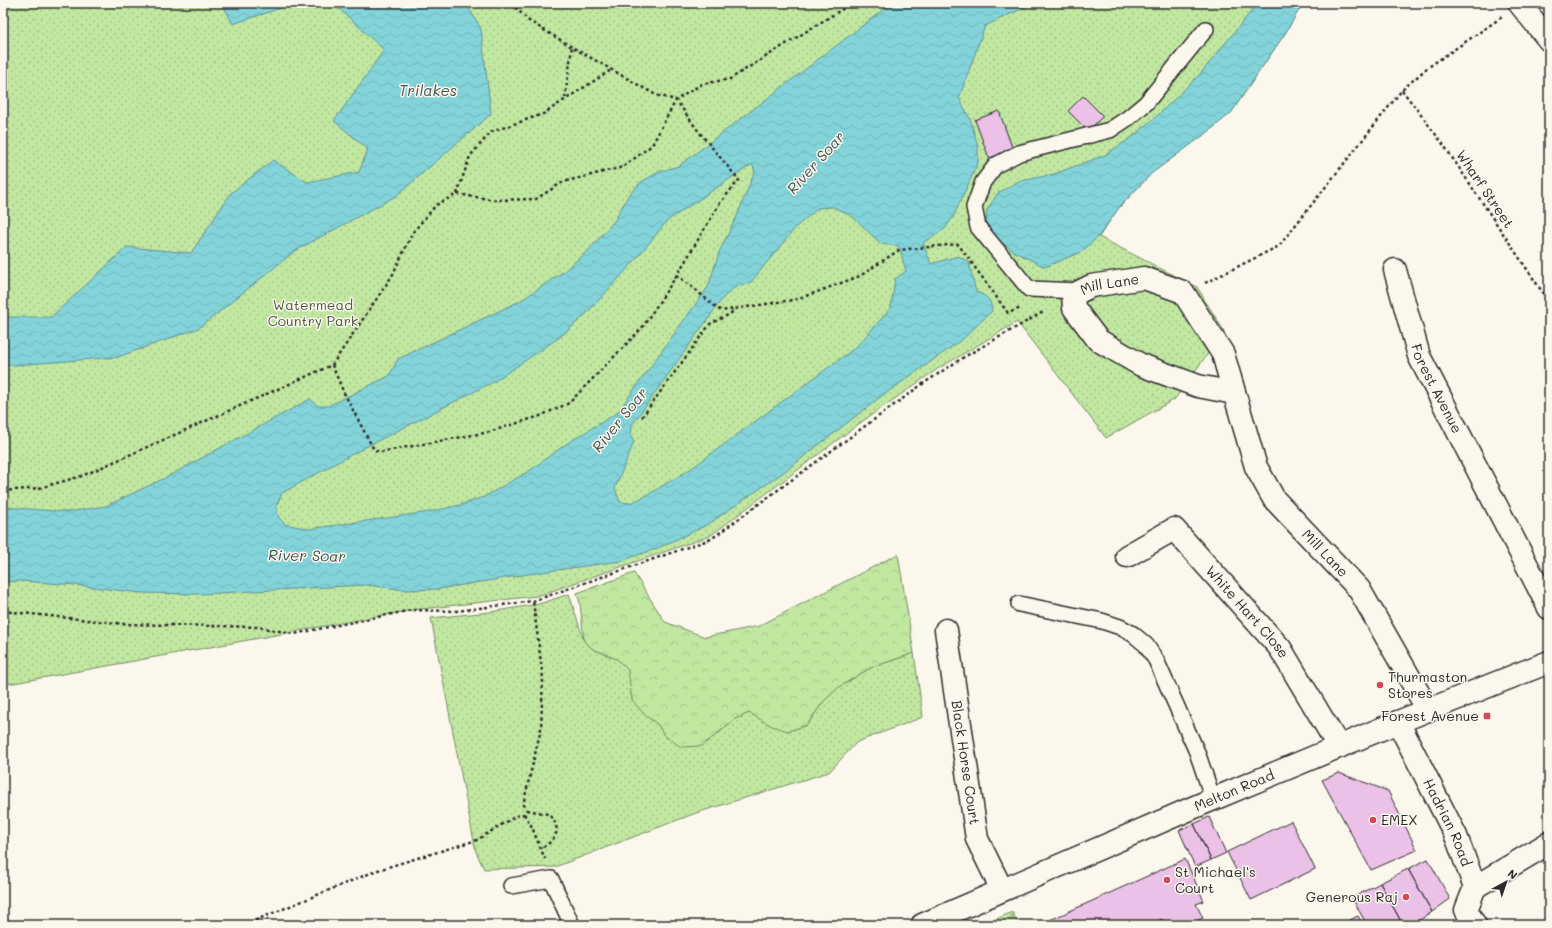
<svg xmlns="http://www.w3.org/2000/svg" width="1552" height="928" font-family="Mali,sans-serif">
	<defs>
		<pattern id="green-dots" width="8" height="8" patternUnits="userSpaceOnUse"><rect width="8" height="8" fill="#c1e7a1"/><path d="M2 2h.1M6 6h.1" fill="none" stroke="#a6c68b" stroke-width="1.8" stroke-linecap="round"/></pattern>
		<pattern id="forest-crowns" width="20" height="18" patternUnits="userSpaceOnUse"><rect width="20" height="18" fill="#c1e7a1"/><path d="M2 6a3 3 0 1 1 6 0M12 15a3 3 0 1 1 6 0" fill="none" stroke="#a6c68b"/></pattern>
		<pattern id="cemetery-stones" width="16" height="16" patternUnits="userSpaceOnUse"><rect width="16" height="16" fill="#c1e7a1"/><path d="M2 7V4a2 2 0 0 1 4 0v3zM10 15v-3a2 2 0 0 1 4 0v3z" fill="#a6c68b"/></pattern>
		<pattern id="water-waves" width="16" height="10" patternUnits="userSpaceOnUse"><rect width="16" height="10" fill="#83d4da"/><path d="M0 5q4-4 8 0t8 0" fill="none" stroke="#71b6bb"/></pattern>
	</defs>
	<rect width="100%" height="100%" fill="#fbf7ec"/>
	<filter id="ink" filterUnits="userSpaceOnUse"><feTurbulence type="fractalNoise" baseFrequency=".025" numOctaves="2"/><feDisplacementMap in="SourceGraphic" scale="8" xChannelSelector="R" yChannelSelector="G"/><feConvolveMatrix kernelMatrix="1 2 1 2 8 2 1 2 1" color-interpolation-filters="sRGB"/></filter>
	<g filter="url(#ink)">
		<path fill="url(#green-dots)" stroke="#768966" d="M 3,3 L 1303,3 L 1286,32 L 1231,113 L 1208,132 L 1152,173 L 1118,209 L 1099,237 L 1197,287 L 1224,331 L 1175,399 L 1106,438 L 1017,322 L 936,370 L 860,423 L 710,536 L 537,596 L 412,610 L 3,685 Z
			M 569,594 L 584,641 L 593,649 L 617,659 L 628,670 L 644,714 L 658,725 L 665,736 L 719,733 L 735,719 L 749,713 L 788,731 L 807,725 L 823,702 L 839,687 L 870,668 L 914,653 L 923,717 L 857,742 L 829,772 L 696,813 L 555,867 L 484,869 L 476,852 L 431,618 L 490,612 L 539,604 Z"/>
		<path fill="url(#forest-crowns)" stroke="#768966" d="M 898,554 L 914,653 L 870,668 L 839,687 L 823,702 L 807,725 L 788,731 L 772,726 L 749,713 L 735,719 L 702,746 L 681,747 L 665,736 L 658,725 L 644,714 L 632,700 L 628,670 L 617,659 L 593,649 L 584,641 L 580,603 L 577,593 L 634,573 L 665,622 L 705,637 L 759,626 Z"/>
		<path fill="url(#cemetery-stones)" stroke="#768966" d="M 1012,912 L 1019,925 L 983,925 Z"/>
		<path fill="url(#water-waves)" stroke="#609094" fill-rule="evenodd" d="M 222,3 L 296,3 L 233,24 Z
			M 333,3 L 466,3 L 481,29 L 491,114 L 396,196 L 295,251 L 199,328 L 118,357 L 3,366 L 3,317 L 51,317 L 127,247 L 191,253 L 231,193 L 273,160 L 307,182 L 359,172 L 368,149 L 334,121 L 384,50 Z
			M 892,3 L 1034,3 L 985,26 L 959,98 L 970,119 L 978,146 L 978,163 L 954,215 L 945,229 L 923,243 L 931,264 L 958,256 L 969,262 L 976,292 C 987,296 991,299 992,311 L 963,339 L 879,398 L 784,472 L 707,525 L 658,548 L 621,561 L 535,573 L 439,589 L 407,590 L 366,585 L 200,594 L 141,593 L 76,585 L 21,581 L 3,582 L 3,507 L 68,512 L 106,506 L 165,478 L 310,399 L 318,406 L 328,406 L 389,376 L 398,359 L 522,300 L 564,271 L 589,250 L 615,220 L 628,196 L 641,182 L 661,171 L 679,166 ZM 752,164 L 755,171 L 737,216 L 720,250 L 708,287 L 617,413 L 569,442 L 529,471 L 484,497 L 460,505 L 429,512 L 309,529 L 285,524 L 279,518 L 276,507 L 282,493 L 358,451 L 495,381 L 560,337 L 584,316 L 631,265 L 667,221 ZM 833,207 L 852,216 L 881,244 L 899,246 L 906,271 L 895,279 L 891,308 L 856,347 L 692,468 L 644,497 L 630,503 L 620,502 L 615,488 L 634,442 L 631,437 L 632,425 L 723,298 L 734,288 L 751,282 L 796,227 L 818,208 Z
			M 1258,3 L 1303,3 L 1286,32 L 1231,113 L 1208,132 L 1152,173 L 1121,205 L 1098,237 L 1081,252 L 1045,267 L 1015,252 L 994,237 L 986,227 L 987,210 L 998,193 L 1017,182 L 1054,174 L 1105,155 L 1132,137 L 1159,114 L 1201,73 Z"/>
		<path fill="#ecc1e7" stroke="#2b2b2b" d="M 1083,96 L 1103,116 L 1088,131 L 1068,111 Z
			M 999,111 L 1013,150 L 989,158 L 975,120 Z
			M 1339,773 L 1388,791 L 1417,850 L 1371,870 L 1322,780 Z
			M 1209,817 L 1226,853 L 1211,860 L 1194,824 Z
			M 1291,821 L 1315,869 L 1251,900 L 1227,852 Z
			M 1194,824 L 1211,860 L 1195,867 L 1179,830 Z
			M 1185,859 L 1204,901 L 1196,904 L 1203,918 L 1188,925 L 1165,925 L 1162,919 L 1148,925 L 1039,925 Z
			M 1428,859 L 1450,899 L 1432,912 L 1408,869 Z
			M 1408,869 L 1432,912 L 1412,925 L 1403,925 L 1380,883 Z
			M 1380,883 L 1403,925 L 1367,925 L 1352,898 Z
			M 1358,916 L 1363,925 L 1340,925 Z"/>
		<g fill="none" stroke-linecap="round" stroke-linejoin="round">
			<g stroke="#2b2b2b" stroke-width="18">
				<path id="lane" d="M 1081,291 L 1029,289 L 978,227 L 974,207 L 983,182 L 996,165 L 1019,153 L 1110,130 L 1128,118 L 1146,103 L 1206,29
					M 1019,604 L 1102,621 L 1120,627 L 1133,634 L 1146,645 L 1156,660 L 1197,752 L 1213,799
					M 511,886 L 551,879 L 572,925"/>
			</g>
			<g stroke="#2b2b2b" stroke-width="25">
				<g id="street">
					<path d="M 1520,4 L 1549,40"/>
					<path id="s1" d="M 1395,270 L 1419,356 L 1549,608"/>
					<path id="s2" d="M 1234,393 L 1198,386 L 1141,365 L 1098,340 L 1074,308 L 1073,295 L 1091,286 L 1144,278 L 1183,292 L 1223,354 L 1256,467 L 1274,499 L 1359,589 L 1428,710"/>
					<path id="s3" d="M 1127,556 L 1174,529 L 1280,648 L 1339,747"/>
					<path id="s4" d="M 946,630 L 977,839 L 1002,890"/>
					<path id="s5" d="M 1398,722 L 1456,836 L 1475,887 L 1466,910 L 1475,925"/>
					<path d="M 1475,887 L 1549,843"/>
				</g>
			</g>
			<g stroke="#2b2b2b" stroke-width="25">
				<g id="secondary">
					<path id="s6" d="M 922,925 L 1204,803 L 1398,722 L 1549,662"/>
				</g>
			</g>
			<path stroke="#2b2b2b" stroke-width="2.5" stroke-dasharray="3 3" stroke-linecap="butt" d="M 511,3 L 529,21 L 572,47 L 656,95 L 676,100 L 699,132 L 739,180 L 720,203 L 677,275 L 721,311 L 798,299 L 860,276 L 899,250 L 958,244 L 1008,313 L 1021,308
				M 1402,90 L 1443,144 L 1549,302
				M 565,98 L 572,47
				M 457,194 L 470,156 L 491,132 L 543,114 L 611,70
				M 1205,283 L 1279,246 L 1402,90 L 1427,68 L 1502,17
				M 332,365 L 343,391 L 374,450 L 380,452 L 489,432 L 540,416 L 569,403 L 642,328 L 677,275
				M 642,417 L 710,324 L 730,314 L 736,309
				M 3,491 L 39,488 L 82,476 L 332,365 L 392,276 L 413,232 L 436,205 L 457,194 L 495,200 L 536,199 L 563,182 L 623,167 L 652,145 L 676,100 L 702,84 L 730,79 L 852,3
				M 3,611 L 125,624 L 259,627 L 294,634 L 412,610 L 457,611 L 533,601 L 711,539 L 924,383 L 964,357 L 1045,311
				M 527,810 L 548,814 C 563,828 557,840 541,848
				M 524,814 L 531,825 L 545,859
				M 244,925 L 378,870 L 477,840 L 516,816 L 524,814 L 527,810 L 523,805 L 541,729 L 543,678 L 533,601"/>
			<use href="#lane" stroke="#fbf7ec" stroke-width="15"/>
			<use href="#street" stroke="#fbf7ec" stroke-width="22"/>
			<use href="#secondary" stroke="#fbf7ec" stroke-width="22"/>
		</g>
	</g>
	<g fill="#d1495b" stroke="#fbf7ec" stroke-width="1.5">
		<circle cx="1380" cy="685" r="4"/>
		<rect x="1483" y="712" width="8" height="8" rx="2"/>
		<circle cx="1373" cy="820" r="4"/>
		<circle cx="1167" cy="880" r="4"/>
		<circle cx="1406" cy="897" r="4"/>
	</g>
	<g text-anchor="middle" stroke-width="3" stroke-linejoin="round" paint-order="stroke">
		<g font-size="14" fill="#2b2b2b" stroke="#fbf7ec">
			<text transform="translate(1485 189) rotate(56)" y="5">Wharf Street</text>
			<text dy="5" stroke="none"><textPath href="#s2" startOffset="239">Mill Lane</textPath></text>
			<text dy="5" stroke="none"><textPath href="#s1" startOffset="126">Forest Avenue</textPath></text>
			<text dy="5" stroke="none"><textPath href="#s2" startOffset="618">Mill Lane</textPath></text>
			<text dy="5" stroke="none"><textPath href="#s3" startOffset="165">White Hart Close</textPath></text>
			<text dy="5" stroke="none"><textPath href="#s4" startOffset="134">Black Horse Court</textPath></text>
			<text dy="5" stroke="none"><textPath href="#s6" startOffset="340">Melton Road</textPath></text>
			<text dy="5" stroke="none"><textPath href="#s5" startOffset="112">Hadrian Road</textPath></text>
		</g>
		<g font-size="14" fill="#505a48" stroke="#fbf7ec">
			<text x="313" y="310">Watermead<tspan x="313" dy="16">Country Park</tspan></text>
		</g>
		<g font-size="14" fill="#2b2b2b" stroke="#fbf7ec" text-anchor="start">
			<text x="1388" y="682">Thurmaston<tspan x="1388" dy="16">Stores</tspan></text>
			<text x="1479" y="721" text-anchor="end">Forest Avenue</text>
			<text x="1381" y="825">EMEX</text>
			<text x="1175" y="877">St Michael's<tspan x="1175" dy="16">Court</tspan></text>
			<text x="1398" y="902" text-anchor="end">Generous Raj</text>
		</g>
		<g font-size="15" font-style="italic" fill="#415557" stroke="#fbf7ec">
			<text x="428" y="96">Trilakes</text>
			<text transform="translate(816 163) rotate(-48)" y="5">River Soar</text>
			<text transform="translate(620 420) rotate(-51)" y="5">River Soar</text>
			<text transform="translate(307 556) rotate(1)" y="5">River Soar</text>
		</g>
	</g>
	<rect width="1552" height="928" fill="none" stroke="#fbf7ec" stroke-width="16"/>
	<rect x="8" y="8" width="1536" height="912" fill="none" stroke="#2b2b2b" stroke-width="1.5" filter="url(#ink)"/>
	<g transform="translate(1506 882) rotate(40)" stroke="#fbf7ec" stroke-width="3" paint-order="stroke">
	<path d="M0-3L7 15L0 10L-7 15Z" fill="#2b2b2b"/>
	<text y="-6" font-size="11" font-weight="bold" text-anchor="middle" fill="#2b2b2b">N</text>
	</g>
</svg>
